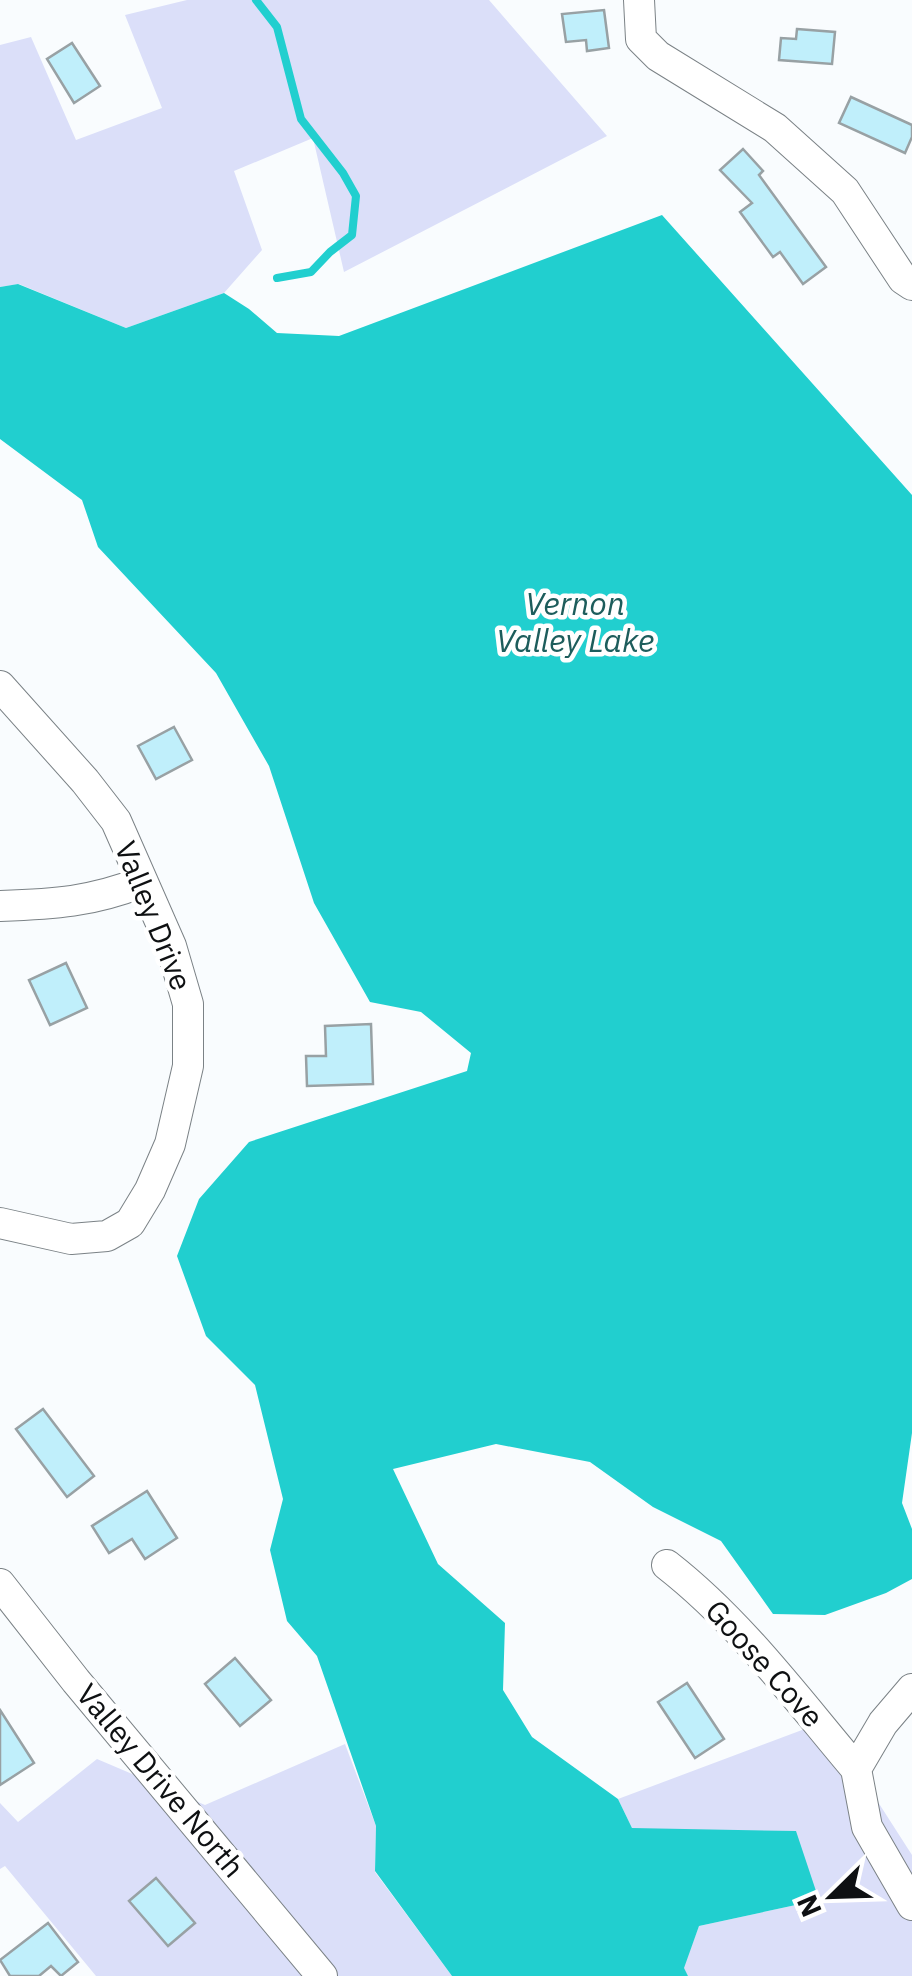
<svg xmlns="http://www.w3.org/2000/svg" width="912" height="1976" font-family="'IBM Plex Sans',sans-serif">
	<rect width="100%" height="100%" fill="#f9fcfe"/>
	<path fill="#dbdff9" d="M 187,0 L 489,0 L 607,136 L 344,272 L 313,138 L 234,171 L 262,250 L 224,293 L 126,328 L 19,284 L 0,287 L 0,45 L 31,37 L 76,140 L 162,108 L 125,15 Z
		M 826,1721 L 912,1855 L 912,1976 L 688,1976 L 683,1968 L 699,1926 L 819,1900 L 632,1828 L 618,1799 Z
		M 345,1744 L 376,1826 L 375,1872 L 452,1976 L 96,1976 L 5,1866 L 0,1869 L 0,1803 L 18,1822 L 97,1759 L 205,1805 Z"/>
	<path fill="#21cfcf" d="M 662,215 L 912,495 L 912,1433 L 902,1503 L 912,1529 L 912,1579 L 886,1593 L 825,1615 L 773,1614 L 721,1541 L 653,1507 L 590,1462 L 496,1444 L 393,1469 L 438,1564 L 505,1623 L 503,1690 L 532,1737 L 618,1799 L 632,1828 L 796,1831 L 819,1900 L 699,1926 L 684,1968 L 688,1976 L 452,1976 L 375,1871 L 376,1826 L 317,1656 L 287,1621 L 270,1550 L 283,1499 L 255,1385 L 206,1336 L 177,1256 L 199,1199 L 249,1142 L 467,1071 L 471,1053 L 421,1012 L 370,1002 L 314,903 L 269,766 L 216,673 L 98,547 L 82,500 L 0,439 L 0,287 L 18,284 L 126,328 L 224,293 L 249,309 L 277,333 L 339,336 Z"/>
	<g fill="none" stroke-linecap="round" stroke-linejoin="round">
		<path stroke="#21cfcf" stroke-width="8" d="M 256,0 L 277,27 L 301,119 L 343,173 L 356,196 L 352,235 L 330,252 L 311,272 L 277,278"/>
	</g>
	<path fill="#c0effb" stroke="#98a1a4" stroke-width="2.5" d="M 604,10 L 609,48 L 587,51 L 586,40 L 566,42 L 562,14 Z
		M 797,29 L 835,32 L 832,64 L 779,60 L 781,38 L 796,39 Z
		M 72,43 L 100,86 L 74,103 L 47,59 Z
		M 851,97 L 912,125 L 912,137 L 905,153 L 839,123 Z
		M 743,149 L 763,171 L 759,175 L 826,267 L 803,284 L 780,252 L 773,257 L 740,212 L 752,203 L 720,170 Z
		M 174,727 L 192,760 L 156,779 L 138,746 Z
		M 66,963 L 87,1008 L 50,1025 L 29,980 Z
		M 371,1024 L 373,1084 L 307,1086 L 306,1056 L 326,1056 L 325,1026 Z
		M 43,1409 L 94,1476 L 67,1497 L 16,1429 Z
		M 147,1491 L 177,1538 L 145,1559 L 132,1539 L 109,1553 L 92,1526 Z
		M 235,1658 L 271,1700 L 240,1726 L 205,1684 Z
		M 687,1683 L 724,1739 L 695,1758 L 658,1702 Z
		M 0,1710 L 34,1763 L 0,1785 Z
		M 156,1878 L 195,1923 L 168,1946 L 129,1901 Z
		M 48,1923 L 78,1962 L 61,1976 L 51,1966 L 39,1976 L 10,1976 L 0,1960 Z"/>
	<g fill="none" stroke-linecap="round" stroke-linejoin="round">
		<g stroke="#7b8286" stroke-width="32">
			<path id="minor" d="M 639,0 L 641,39 L 658,56 L 775,128 L 845,191 L 903,279 L 912,285
				M 0,686 L 85,781 L 116,821 L 171,946 L 188,1004 L 188,1066 L 170,1144 L 150,1190 L 130,1223 L 107,1236 L 71,1239 L 0,1223
				M 0,906 C 55,904 91,902 142,882
				M 667,1565 C 740,1622 796,1698 856,1769
				M 0,1584 L 76,1681 L 322,1976
				M 856,1769 L 867,1827 L 912,1905
				M 856,1769 L 883,1723 L 912,1689"/>
		</g>
		<use href="#minor" stroke="#fff" stroke-width="30"/>
	</g>
	<g text-anchor="middle" stroke-width="9" stroke-linejoin="round" paint-order="stroke">
		<g font-size="30" fill="#0e1012" stroke="#fff">
			<text transform="translate(153 916) rotate(68)" y="10">Valley Drive</text>
			<text transform="translate(764 1664) rotate(48)" y="10">Goose Cove</text>
			<text transform="translate(160 1781) rotate(50)" y="10">Valley Drive North</text>
		</g>
		<g font-size="32" font-style="italic" fill="#1d5d5c" stroke="#fff">
			<text x="575" y="615">Vernon<tspan x="575" dy="37">Valley Lake</tspan></text>
		</g>
	</g>
	<g transform="translate(832 1896) rotate(247)" stroke="#ffffff" stroke-width="8" paint-order="stroke">
	<path d="M0-8L18 38L0 25L-18 38Z" fill="#0e1012"/>
	<text y="-15" font-size="28" font-weight="bold" text-anchor="middle" fill="#0e1012">N</text>
	</g>
</svg>
